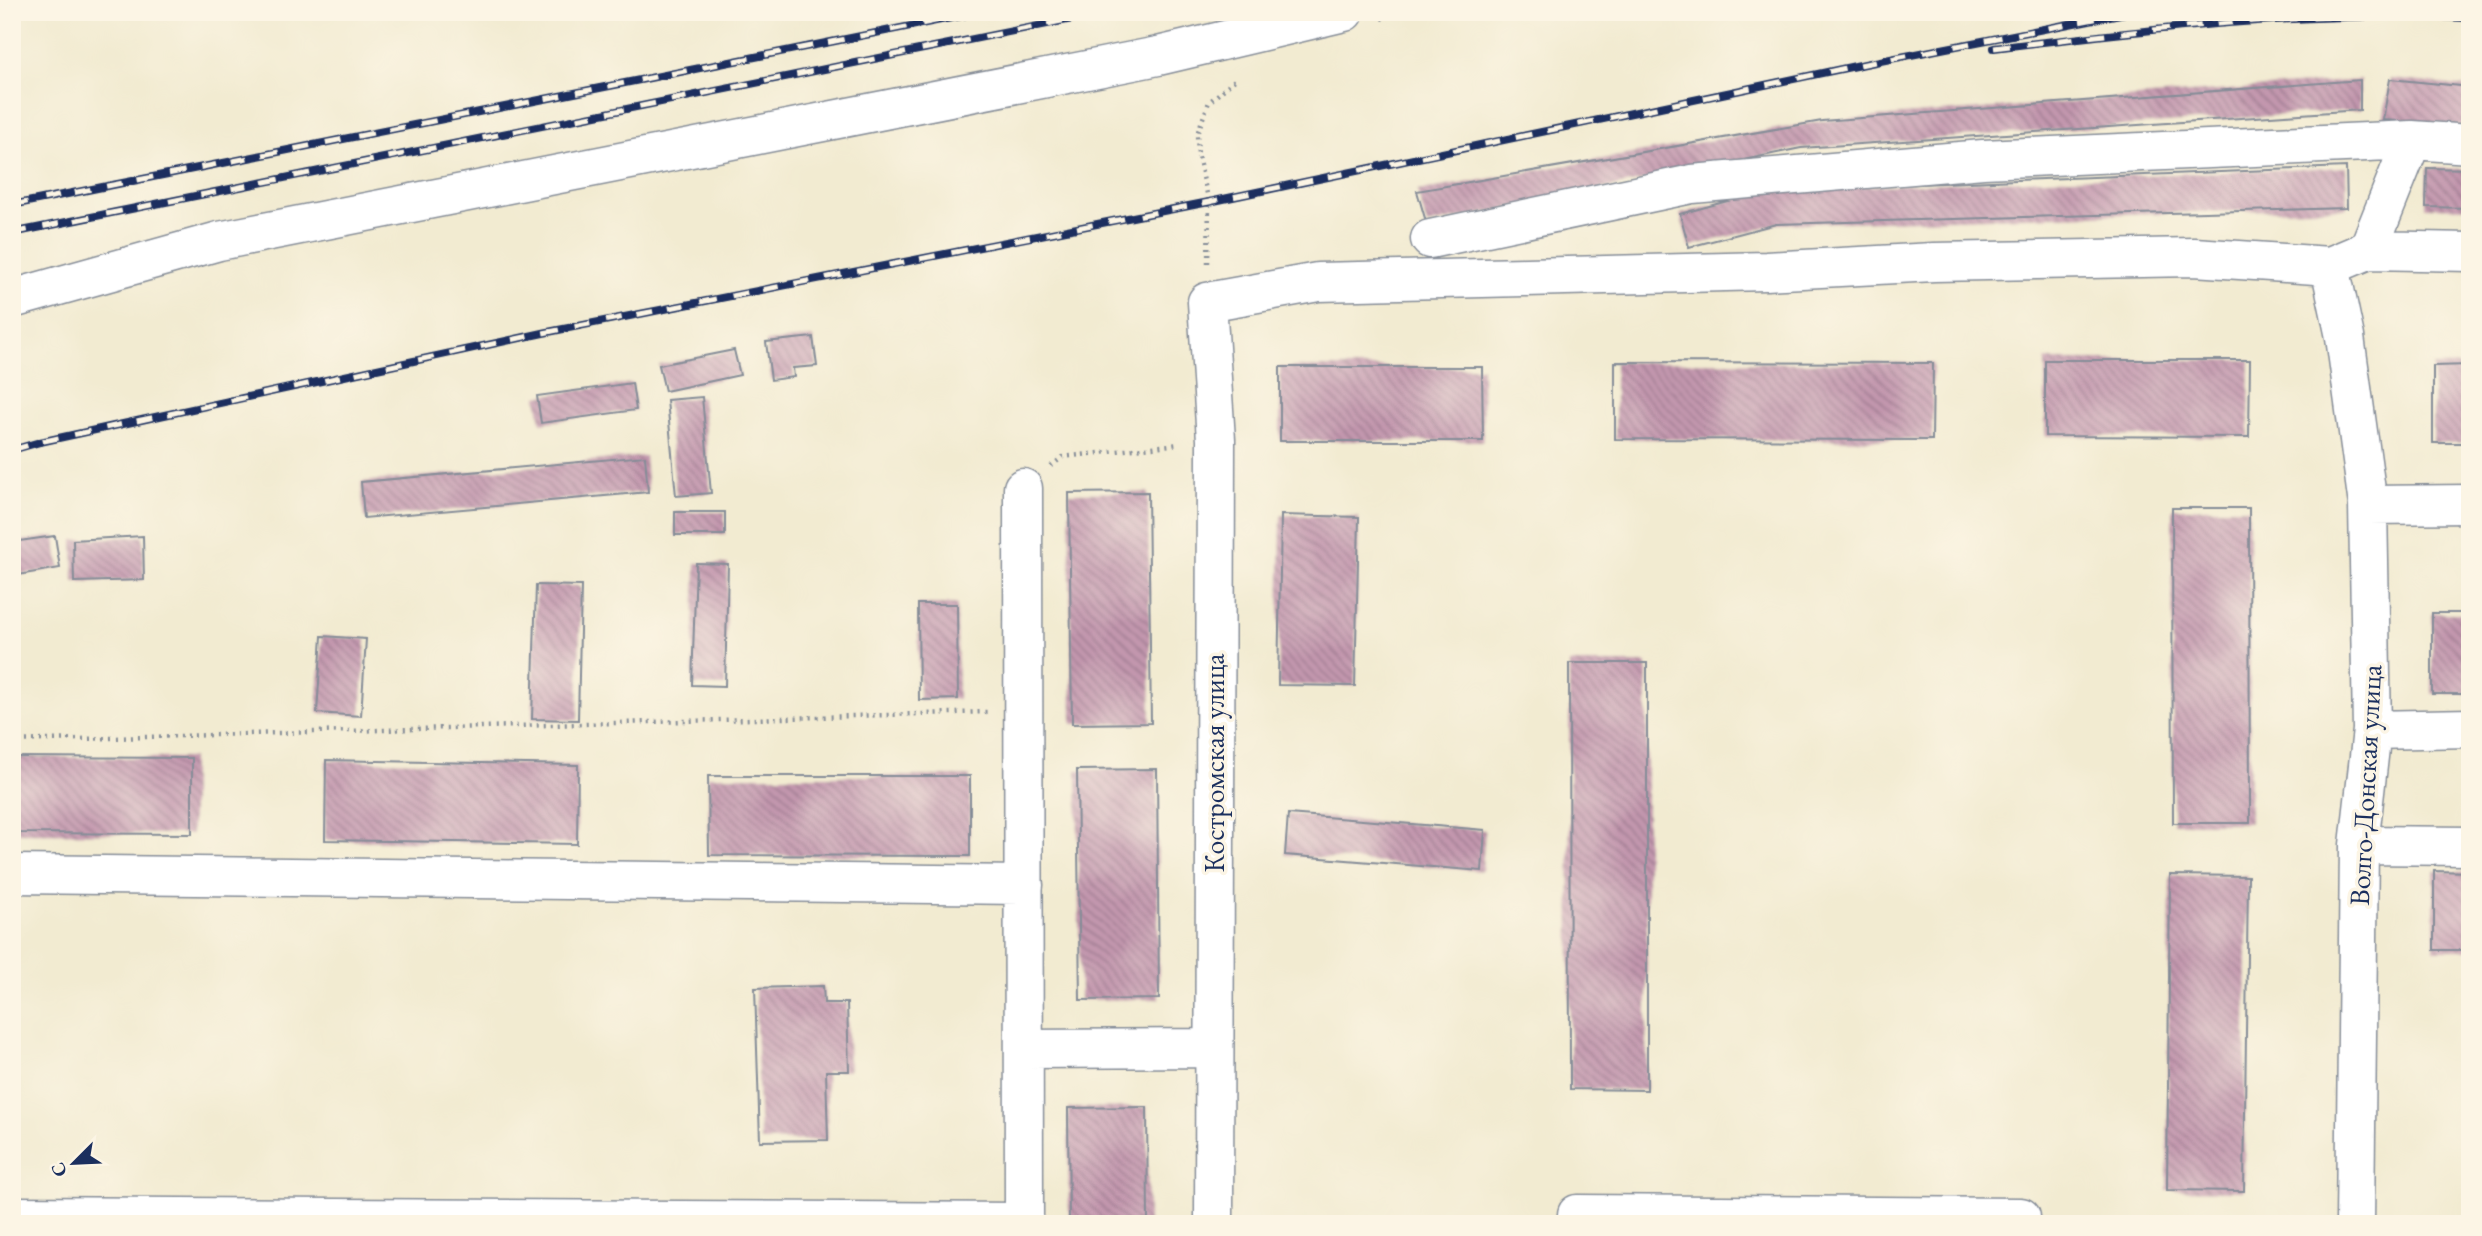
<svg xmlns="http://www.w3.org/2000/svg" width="2482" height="1236" font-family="'EB Garamond',serif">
	<defs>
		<pattern id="building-back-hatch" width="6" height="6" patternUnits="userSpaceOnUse" patternTransform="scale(1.75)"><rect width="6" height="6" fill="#c397ae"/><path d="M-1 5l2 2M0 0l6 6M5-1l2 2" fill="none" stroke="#9e7c91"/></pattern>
	</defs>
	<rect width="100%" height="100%" fill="#fcf5e5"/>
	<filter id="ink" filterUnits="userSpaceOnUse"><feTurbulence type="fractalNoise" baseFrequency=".0143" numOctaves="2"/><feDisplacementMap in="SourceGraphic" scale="14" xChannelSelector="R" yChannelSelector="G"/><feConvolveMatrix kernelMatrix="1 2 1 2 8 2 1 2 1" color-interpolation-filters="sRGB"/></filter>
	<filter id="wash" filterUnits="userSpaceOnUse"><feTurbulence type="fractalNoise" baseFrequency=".00686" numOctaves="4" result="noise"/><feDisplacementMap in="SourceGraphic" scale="28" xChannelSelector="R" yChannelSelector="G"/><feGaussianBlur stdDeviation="1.57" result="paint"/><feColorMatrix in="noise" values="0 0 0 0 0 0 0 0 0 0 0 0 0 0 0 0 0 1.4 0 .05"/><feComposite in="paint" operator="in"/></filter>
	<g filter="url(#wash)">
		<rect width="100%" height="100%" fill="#f2ebd1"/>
		<g id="blocks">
			<path fill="url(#building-back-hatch)" d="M 2390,79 L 2470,87 L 2470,126 L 2383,120 Z
				M 2360,80 L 2360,110 L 1801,148 L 1427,225 L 1417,191 L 1822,121 Z
				M 2346,167 L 2347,208 L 1776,224 L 1689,247 L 1680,214 L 1768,190 Z
				M 2427,168 L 2470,169 L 2470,208 L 2426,207 Z
				M 813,337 L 817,366 L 793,368 L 794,377 L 771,380 L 766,342 Z
				M 734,350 L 740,375 L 665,391 L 659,365 Z
				M 2045,360 L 2250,360 L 2249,437 L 2045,436 Z
				M 1615,362 L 1933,363 L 1932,440 L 1615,439 Z
				M 2470,365 L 2470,443 L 2433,443 L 2433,366 Z
				M 1280,367 L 1482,367 L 1483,441 L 1280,441 Z
				M 632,383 L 636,410 L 541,423 L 537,396 Z
				M 702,397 L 711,493 L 676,496 L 667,400 Z
				M 645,456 L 648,492 L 364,518 L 361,482 Z
				M 1148,492 L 1151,723 L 1072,724 L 1069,493 Z
				M 2172,508 L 2249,508 L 2250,823 L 2173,823 Z
				M 675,512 L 725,512 L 725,535 L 675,535 Z
				M 1281,515 L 1359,517 L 1355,686 L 1278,685 Z
				M 55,536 L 60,568 L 12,576 L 12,542 Z
				M 143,536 L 144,580 L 74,582 L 73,540 Z
				M 696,563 L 728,564 L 725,686 L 692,685 Z
				M 536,585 L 581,586 L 578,720 L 532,719 Z
				M 918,604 L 957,604 L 958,699 L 919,700 Z
				M 2432,613 L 2470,613 L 2470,694 L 2432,694 Z
				M 322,636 L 366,639 L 361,716 L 317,713 Z
				M 1569,663 L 1647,663 L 1647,1090 L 1570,1089 Z
				M 12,757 L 192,758 L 192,834 L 12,833 Z
				M 326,760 L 578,765 L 577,844 L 325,840 Z
				M 1157,769 L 1159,999 L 1080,1000 L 1077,770 Z
				M 708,776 L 970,776 L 970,856 L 709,855 Z
				M 1288,814 L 1485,830 L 1482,871 L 1285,855 Z
				M 2434,871 L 2470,872 L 2470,950 L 2434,950 Z
				M 2170,875 L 2248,876 L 2244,1191 L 2167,1190 Z
				M 823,986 L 824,1003 L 847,1003 L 849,1071 L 826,1071 L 828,1140 L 760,1141 L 755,988 Z
				M 1147,1107 L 1148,1224 L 1069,1224 L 1068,1108 Z"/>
		</g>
	</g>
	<g filter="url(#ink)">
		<use href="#blocks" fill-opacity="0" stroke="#868d98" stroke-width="2"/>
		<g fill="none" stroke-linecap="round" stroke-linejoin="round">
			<g stroke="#868d98" stroke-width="41">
				<path id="minor" d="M 1430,239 L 1692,184 L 1983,159 L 2412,140
					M 2368,250 L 2412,140 L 2470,144
					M 2330,266 L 2345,337 L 2368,505 L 2372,730 L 2359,845 L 2355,1224
					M 12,299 L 219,241 L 1158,56 L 1344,12
					M 2368,505 L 2470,504
					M 2372,730 L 2470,728
					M 2359,845 L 2470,846
					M 12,874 L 1024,885
					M 1024,1049 L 1213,1048
					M 12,1216 L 1024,1222 L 1023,488
					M 1214,1224 L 1216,440 L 1207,302 L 1318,282 L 1766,271 L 1934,262 L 2194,257 L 2330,266 L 2368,250 L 2470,252
					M 1577,1224 L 1577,1214 L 2021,1217 L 2021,1224"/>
			</g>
			<path stroke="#868d98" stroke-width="4.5" stroke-dasharray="2 5" stroke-linecap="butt" d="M 1381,19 L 1397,12
				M 1208,263 L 1209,202 L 1198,156 L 1197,134 L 1209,102 L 1237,78
				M 1051,466 L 1063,457 L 1179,444
				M 12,741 L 987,712"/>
			<use href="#minor" stroke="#fff" stroke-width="38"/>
			<g stroke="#1b2f5e" stroke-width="8">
				<path id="rail" d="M 1994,48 C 2152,29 2310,10 2470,18
					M 12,205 L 981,12
					M 12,233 L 1107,12
					M 12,450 L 40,442 L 543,333 L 1209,202 L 1865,64 L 2130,12"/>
			</g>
			<use href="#rail" stroke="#fcf5e5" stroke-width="5" stroke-dasharray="16" stroke-linecap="butt"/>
		</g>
	</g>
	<g text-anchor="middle" stroke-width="7" stroke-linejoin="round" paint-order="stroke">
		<g font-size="28" fill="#1b2f5e" stroke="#fcf5e5">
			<text transform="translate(1214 763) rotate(-90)" y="10">Костромская улица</text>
			<text transform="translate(2365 785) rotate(-87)" y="10">Волго-Донская улица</text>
		</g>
	</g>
	<rect width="2482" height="1236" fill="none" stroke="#fcf5e5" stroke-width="42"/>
	<g transform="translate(74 1163) rotate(246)" stroke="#fcf5e5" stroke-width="5" paint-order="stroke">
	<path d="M0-5L12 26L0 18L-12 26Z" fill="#1b2f5e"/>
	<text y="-10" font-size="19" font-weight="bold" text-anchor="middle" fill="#1b2f5e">С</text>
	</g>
</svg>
